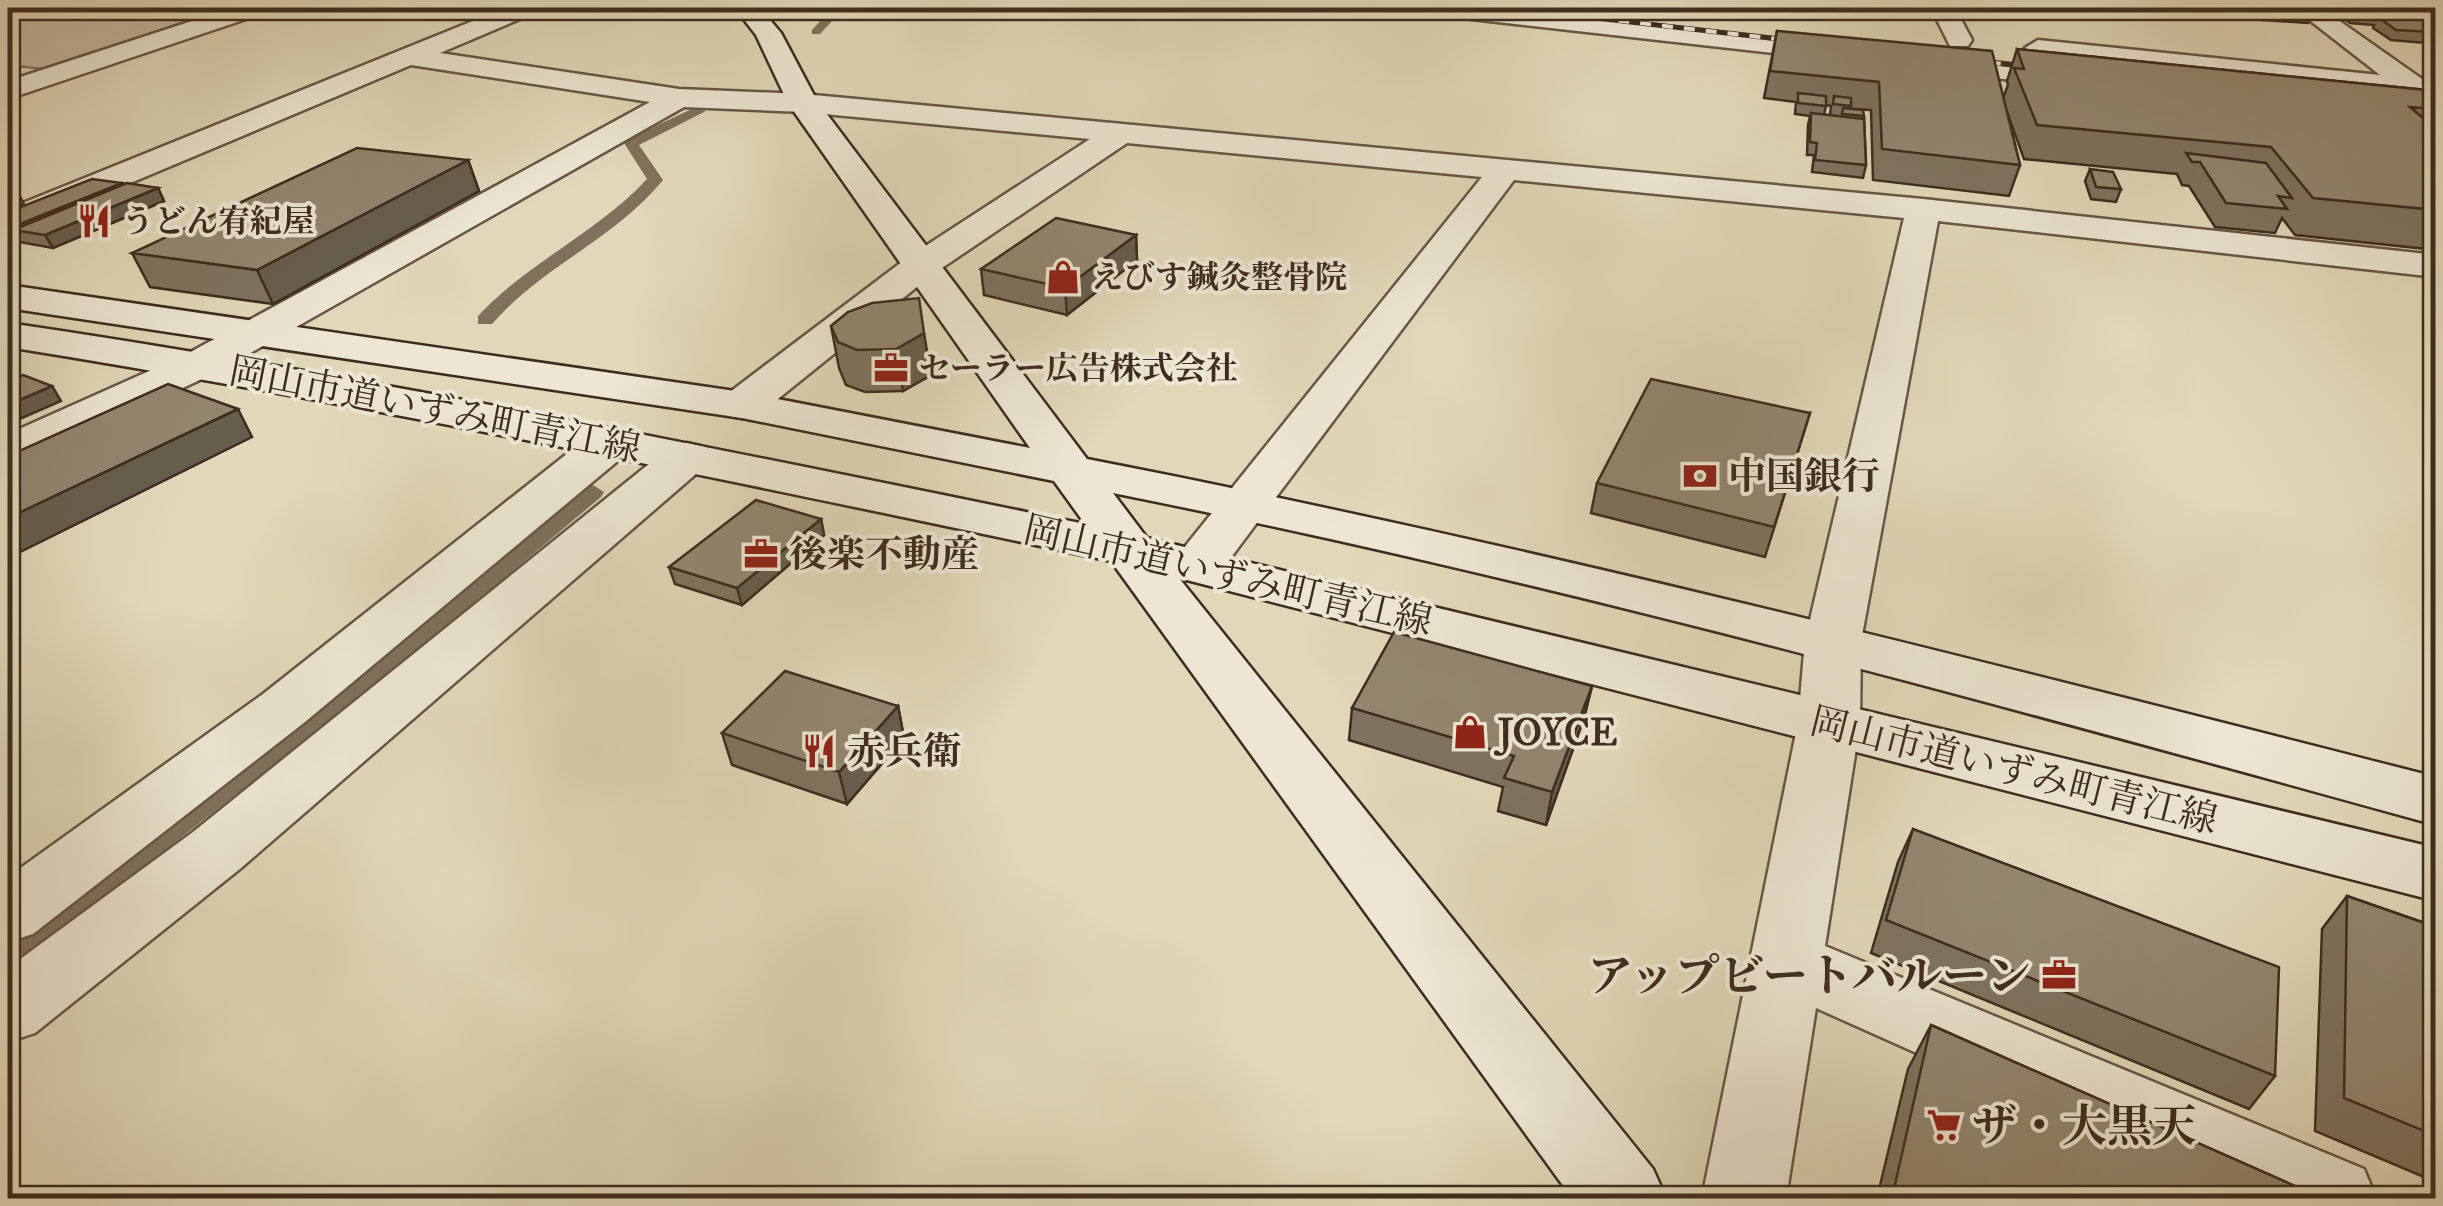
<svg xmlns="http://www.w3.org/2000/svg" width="2443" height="1206" font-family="'IM FELL Great Primer','Noto Serif JP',serif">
	<rect width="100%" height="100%" fill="#e1d8b9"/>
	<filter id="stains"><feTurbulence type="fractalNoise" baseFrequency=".002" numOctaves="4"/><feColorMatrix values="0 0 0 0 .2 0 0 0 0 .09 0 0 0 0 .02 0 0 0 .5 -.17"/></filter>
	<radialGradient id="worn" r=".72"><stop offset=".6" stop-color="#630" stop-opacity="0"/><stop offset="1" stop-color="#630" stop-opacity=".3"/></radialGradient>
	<path fill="#c5bb9f" stroke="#82745f" stroke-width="2.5" d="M 8,8 L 236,8 L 51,70 L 8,65 Z"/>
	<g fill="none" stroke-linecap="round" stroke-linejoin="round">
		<path fill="#7f715c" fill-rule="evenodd" d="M 344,8 L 382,8 L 515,22 L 509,25 L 349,11 Z
			M 832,8 L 844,8 L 820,34 L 812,34 L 812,30 Z
			M 694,108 L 706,111 L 639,145 L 663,180 C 615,239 541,267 492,324 L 478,324 L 478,316 C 528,262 597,233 647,179 L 624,143 L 626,140 Z
			M 593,485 L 604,492 L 601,497 L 397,668 L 20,964 L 8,967 L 8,936 L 379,656 L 585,487 Z"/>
		<g stroke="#675846" stroke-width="5">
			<path id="street" d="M 232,8 L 267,8 L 264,13 L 8,99 L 8,81 Z
				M 505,8 L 537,8 L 534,13 L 440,53 L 679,89 L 803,94 L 1923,199 L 2436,255 L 2436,277 L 1938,221 L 1861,641 L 1860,723 L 1825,946 L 2364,1169 L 2376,1198 L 2241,1198 L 1816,1008 L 1786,1198 L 1702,1198 L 1798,723 L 1805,641 L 1904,218 L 1514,180 L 1217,576 L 1198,581 L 1179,576 L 1171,565 L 1179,554 L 1482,177 L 1127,143 L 933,274 L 758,415 L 742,418 L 726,415 L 720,405 L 726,395 L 907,258 L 1090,139 L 803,112 L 684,107 L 215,373 L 25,461 L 8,465 L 8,434 L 185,355 L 650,102 L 411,65 L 21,229 L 8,232 L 8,209 Z
				M 1424,8 L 1499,8 L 2083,72 L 2093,74 L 2097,80 L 2093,86 L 2083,88 L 1436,15 Z
				M 1931,8 L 1955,8 L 1972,40 L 1968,46 L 1950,46 Z
				M 2294,8 L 2321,8 L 2422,79 L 2436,80 L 2436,98 L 2038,56 L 2025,48 L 2038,40 L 2380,75 Z
				M 609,430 L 626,434 L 632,444 L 626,454 L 305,722 L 33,934 L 8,942 L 8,877 L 263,694 L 592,434 Z
				M 687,443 L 704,447 L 711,457 L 704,467 L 241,868 L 35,1033 L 8,1042 L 8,968 L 193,832 L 670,447 Z"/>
		</g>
		<g stroke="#3e2d1f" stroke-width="5">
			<path id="secondary" d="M 735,8 L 760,8 L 781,33 L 817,101 L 1087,459 C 1540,547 1988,663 2436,777 L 2436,825 C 1997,704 1559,582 1113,493 L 1147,538 L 2436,848 L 2436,901 L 1179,578 L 1653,1169 L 1666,1198 L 1572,1198 L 1111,561 C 744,483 378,406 8,347 L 8,323 C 369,376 727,451 1085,524 L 1054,481 L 742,418 L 8,308 L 8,288 L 15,286 L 742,392 L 1030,448 L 788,103 L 756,35 Z"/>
		</g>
		<use href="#street" fill="#ece6d2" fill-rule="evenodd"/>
		<use href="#secondary" fill="#ece6d2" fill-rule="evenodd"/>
		<g stroke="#3e2d1f" stroke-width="5">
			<path id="rail" d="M 1509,8 L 1804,42
				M 1968,60 L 2038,68"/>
		</g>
		<use href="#rail" stroke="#ece6d2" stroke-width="4" stroke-dasharray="11" stroke-linecap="butt"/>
	</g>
	<path fill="#7e735f" stroke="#3e2d1f" stroke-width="2.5" fill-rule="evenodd" d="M 2235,8 L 2315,8 L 2308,23 L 2248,19 Z
		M 2339,8 L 2417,8 L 2411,20 L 2421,20 L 2427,8 L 2436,8 L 2436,49 L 2426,43 L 2391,40 L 2373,28 L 2374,25 L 2350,23 L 2336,13 Z
		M 1777,31 L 2003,98 L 2008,85 L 2007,81 L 2017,49 L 2436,91 L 2436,250 L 2295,235 L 2282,218 L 2275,233 L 2215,227 L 2189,186 L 2182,185 L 2177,174 L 2024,159 L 2007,112 L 2020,165 L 2009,196 L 1873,180 L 1871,110 L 1850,109 L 1864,116 L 1866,165 L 1863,178 L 1812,172 L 1814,155 L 1807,155 L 1808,125 L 1810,116 L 1795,114 L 1796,102 L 1764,98 ZM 1826,105 L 1831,106 L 1830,115 L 1824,115 Z
		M 468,160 L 479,191 L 273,304 L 150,287 L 132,253 Z
		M 2090,169 L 2121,189 L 2116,202 L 2091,199 L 2085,181 Z
		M 122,183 L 123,185 L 158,188 L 164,201 L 53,248 L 8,240 L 8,212 Z
		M 1136,235 L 1137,260 L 1067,315 L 984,295 L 981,269 Z
		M 848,312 L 931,375 L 903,391 L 865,392 L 846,385 L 839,368 L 831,326 Z
		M 1810,413 L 1765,557 L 1591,513 L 1597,483 Z
		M 821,519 L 824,535 L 742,605 L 675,584 L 669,567 Z
		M 1592,686 L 1584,718 L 1546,825 L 1498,811 L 1503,787 L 1349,740 L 1352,708 Z
		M 898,706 L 904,738 L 847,804 L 732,765 L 722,733 Z
		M 1913,829 L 2275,1076 L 2249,1109 L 1871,953 L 1898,862 Z
		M 2347,896 L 2436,927 L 2436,1182 L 2315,1131 L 2322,929 Z
		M 1931,1025 L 2322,1198 L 1877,1198 L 1908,1069 Z"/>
	<path fill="#675e4e" stroke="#3e2d1f" stroke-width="2.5" d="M 468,160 L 479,191 L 273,304 L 257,270 Z
		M 11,180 L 24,204 L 8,210 L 8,181 Z
		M 122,183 L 129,196 L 13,230 L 18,241 L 10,228 Z
		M 158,188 L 164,201 L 53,248 L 45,235 Z
		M 1136,235 L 1137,260 L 1067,315 L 1065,288 Z
		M 924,333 L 931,375 L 903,391 L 896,349 Z
		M 52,386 L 61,401 L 8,424 L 8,405 Z
		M 238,409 L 252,437 L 8,558 L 8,518 Z
		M 821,519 L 824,535 L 742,605 L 737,588 Z
		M 1592,686 L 1584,718 L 1546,825 L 1552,792 Z
		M 898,706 L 904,738 L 847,804 L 839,772 Z"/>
	<path fill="#93866f" stroke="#3e2d1f" stroke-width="2.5" d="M 2378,17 L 2422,20 L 2434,28 L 2432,32 L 2396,30 Z
		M 1777,31 L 1992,51 L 2020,165 L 1882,149 L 1879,82 L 1770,71 Z
		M 2017,49 L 2436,91 L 2436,109 L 2410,107 L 2436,129 L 2436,210 L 2313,198 L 2271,147 L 2037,125 L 2014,68 L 2024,69 Z
		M 1798,93 L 1826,96 L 1826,106 L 1798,103 Z
		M 1834,96 L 1851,98 L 1851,106 L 1833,104 Z
		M 1843,108 L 1863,110 L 1864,116 L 1842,114 Z
		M 1811,113 L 1864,119 L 1866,165 L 1815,160 L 1817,143 L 1810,142 Z
		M 357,148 L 468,160 L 257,270 L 132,253 Z
		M 2186,153 L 2266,163 L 2292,198 L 2278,196 L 2287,209 L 2226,203 L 2200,162 L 2192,162 Z
		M 2090,169 L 2113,172 L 2121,189 L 2096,187 Z
		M 92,179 L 122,183 L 10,228 L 8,228 L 8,212 Z
		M 127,183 L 158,188 L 45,235 L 13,230 Z
		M 1056,218 L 1136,235 L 1065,288 L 981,269 Z
		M 919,298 L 924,333 L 896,349 L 857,350 L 838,342 L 831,326 L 848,312 L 872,303 Z
		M 23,375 L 52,386 L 8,405 L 8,382 Z
		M 1651,379 L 1810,413 L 1774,527 L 1597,483 Z
		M 168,384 L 238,409 L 8,518 L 8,456 Z
		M 756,500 L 821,519 L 737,588 L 669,567 Z
		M 1394,632 L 1592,686 L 1552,792 L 1504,778 L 1514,756 L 1352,708 Z
		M 785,671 L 898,706 L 839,772 L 722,733 Z
		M 1913,829 L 2279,967 L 2275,1076 L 1886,920 Z
		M 2347,896 L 2436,927 L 2436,1136 L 2344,1098 Z
		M 1931,1025 L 2322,1198 L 1892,1198 Z"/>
	<defs>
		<g id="restaurant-bare" transform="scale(2.7)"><path d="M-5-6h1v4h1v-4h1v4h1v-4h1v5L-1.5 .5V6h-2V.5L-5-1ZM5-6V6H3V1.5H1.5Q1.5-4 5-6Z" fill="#8f2418" stroke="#ece6d2" stroke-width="2.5" paint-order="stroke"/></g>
		<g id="shop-bare" transform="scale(2.7)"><path d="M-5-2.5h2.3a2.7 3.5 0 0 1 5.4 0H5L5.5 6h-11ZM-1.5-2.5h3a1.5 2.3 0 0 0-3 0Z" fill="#8f2418" stroke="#ece6d2" stroke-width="2.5" paint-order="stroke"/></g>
		<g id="office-bare" transform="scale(2.7)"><path d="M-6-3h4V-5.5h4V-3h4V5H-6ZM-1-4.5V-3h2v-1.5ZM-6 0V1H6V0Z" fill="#8f2418" stroke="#ece6d2" stroke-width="2.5" paint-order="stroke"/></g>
		<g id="bank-bare" transform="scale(2.7)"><path d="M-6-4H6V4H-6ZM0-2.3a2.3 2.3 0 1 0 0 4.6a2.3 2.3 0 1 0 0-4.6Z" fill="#8f2418" stroke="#ece6d2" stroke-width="2.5" paint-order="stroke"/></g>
		<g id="supermarket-bare" transform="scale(2.7)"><path d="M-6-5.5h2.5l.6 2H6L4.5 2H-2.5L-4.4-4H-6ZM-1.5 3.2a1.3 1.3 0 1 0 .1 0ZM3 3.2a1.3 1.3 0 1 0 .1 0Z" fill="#8f2418" stroke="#ece6d2" stroke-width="2.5" paint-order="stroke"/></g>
	</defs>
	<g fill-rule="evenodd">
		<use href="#restaurant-bare" x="94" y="221"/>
		<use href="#shop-bare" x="1063" y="277"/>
		<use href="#office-bare" x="891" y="368"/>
		<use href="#bank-bare" x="1700" y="476"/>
		<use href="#office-bare" x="761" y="554"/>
		<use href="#shop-bare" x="1470" y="732"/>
		<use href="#restaurant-bare" x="819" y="751"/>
		<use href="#office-bare" x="2059" y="975"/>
		<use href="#supermarket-bare" x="1944" y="1125"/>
	</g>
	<g text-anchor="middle" stroke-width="8" stroke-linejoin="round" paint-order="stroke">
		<g font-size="32" font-weight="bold" fill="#3e2d1f" stroke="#ece6d2" text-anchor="start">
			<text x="122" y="232">うどん宥紀屋</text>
			<text x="1091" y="288">えびす鍼灸整骨院</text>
			<text x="919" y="379">セーラー広告株式会社</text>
		</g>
		<g font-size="38" fill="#3e2d1f" stroke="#ece6d2">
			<text transform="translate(435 409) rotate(11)" y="13">岡山市道いずみ町青江線</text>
			<text transform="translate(1228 575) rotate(13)" y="13">岡山市道いずみ町青江線</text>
			<text transform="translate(2014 770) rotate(14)" y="13">岡山市道いずみ町青江線</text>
		</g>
		<g font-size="38" font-weight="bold" fill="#3e2d1f" stroke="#ece6d2" text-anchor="start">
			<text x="1728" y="489">中国銀行</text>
			<text x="789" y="567">後楽不動産</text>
			<text x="1498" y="745">JOYCE</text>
			<text x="847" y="764">赤兵衛</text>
		</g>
		<g font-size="45" font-weight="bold" fill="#3e2d1f" stroke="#ece6d2" text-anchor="end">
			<text x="2031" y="991">アップビートバルーン</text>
			<text x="1972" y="1141" text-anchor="start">ザ・大黒天</text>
		</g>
	</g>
	<rect width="2443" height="1206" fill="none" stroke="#e1d8b9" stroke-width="40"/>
	<rect x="10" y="10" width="2423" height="1186" fill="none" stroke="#3e2d1f" stroke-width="5"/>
	<rect x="20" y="20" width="2403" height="1166" fill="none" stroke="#3e2d1f" stroke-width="2.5"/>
	<rect width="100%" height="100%" filter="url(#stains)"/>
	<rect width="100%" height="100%" fill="url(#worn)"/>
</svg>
